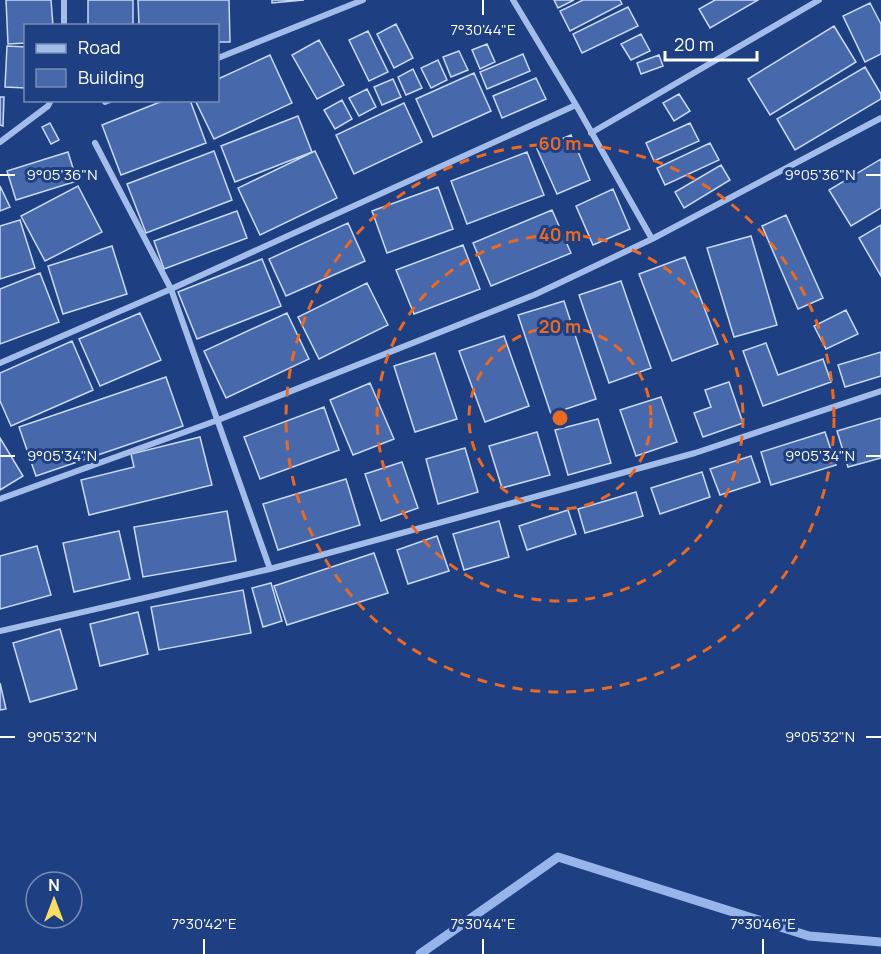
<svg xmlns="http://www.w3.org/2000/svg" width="881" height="954" font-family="Manrope,sans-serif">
	<rect width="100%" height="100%" fill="#1e3f82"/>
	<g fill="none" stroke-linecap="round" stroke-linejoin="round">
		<path stroke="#97b5eb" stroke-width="9" d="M 420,954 L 558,857 L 809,936 L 881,942"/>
	</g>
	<path fill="#4769ab" stroke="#c8d8f7" stroke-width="1.5" d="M 6,0 L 51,0 L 53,26 L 26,26 L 26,43 L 8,44 Z
		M 88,0 L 133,0 L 133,26 L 88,26 Z
		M 138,0 L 229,0 L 230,42 L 218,42 L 218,26 L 139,26 Z
		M 272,0 L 304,0 L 272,3 Z
		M 554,0 L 574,0 L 558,8 Z
		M 583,0 L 620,0 L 622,4 L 570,31 L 560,11 Z
		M 715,0 L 758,0 L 710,28 L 699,9 Z
		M 870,3 L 881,24 L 881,54 L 865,62 L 843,16 Z
		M 628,7 L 638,26 L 582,53 L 573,34 Z
		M 396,24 L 413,58 L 394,68 L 377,34 Z
		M 834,26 L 856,62 L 770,115 L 748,79 Z
		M 368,31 L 388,72 L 369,81 L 349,40 Z
		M 641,34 L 650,51 L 631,60 L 621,44 Z
		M 319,40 L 344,85 L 317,99 L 292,55 Z
		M 487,44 L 495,62 L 480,69 L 472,50 Z
		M 7,46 L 26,47 L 26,88 L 5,87 Z
		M 459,51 L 468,70 L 451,77 L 443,57 Z
		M 523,54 L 530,71 L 487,89 L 480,72 Z
		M 270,55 L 292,103 L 214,139 L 195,100 L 218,100 L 218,79 Z
		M 659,55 L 663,66 L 641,74 L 637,63 Z
		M 438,60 L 447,80 L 431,88 L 421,68 Z
		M 865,67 L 881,94 L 881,99 L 795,150 L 777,119 Z
		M 413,69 L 422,88 L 406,95 L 398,77 Z
		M 474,73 L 491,111 L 433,137 L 416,99 Z
		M 536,78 L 546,99 L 502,118 L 493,96 Z
		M 393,79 L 401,97 L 382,105 L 374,87 Z
		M 367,89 L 376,107 L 359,116 L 349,98 Z
		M 679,94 L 690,111 L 674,121 L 663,103 Z
		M 0,97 L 4,97 L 3,126 L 0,125 Z
		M 165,100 L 190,100 L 206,143 L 121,175 L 102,125 Z
		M 342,100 L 352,119 L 335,129 L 324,110 Z
		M 404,103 L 422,142 L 354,174 L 336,135 Z
		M 298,116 L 312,152 L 235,182 L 221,146 Z
		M 50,123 L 59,140 L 51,144 L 42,127 Z
		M 690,123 L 699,141 L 654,161 L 646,143 Z
		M 571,135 L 590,180 L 557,194 L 537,149 Z
		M 710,143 L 719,160 L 665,185 L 657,168 Z
		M 214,151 L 232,200 L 146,233 L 127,184 Z
		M 315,151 L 337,198 L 260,235 L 238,188 Z
		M 68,152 L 77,181 L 16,200 L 7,171 Z
		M 527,152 L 544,195 L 467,224 L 451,181 Z
		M 881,159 L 881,208 L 851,226 L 829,190 Z
		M 721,165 L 730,180 L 684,208 L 675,192 Z
		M 0,186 L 10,207 L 0,211 Z
		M 78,186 L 102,232 L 45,261 L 21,216 Z
		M 438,187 L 453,229 L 387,253 L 372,211 Z
		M 613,189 L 630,229 L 593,245 L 576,206 Z
		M 552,210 L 571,253 L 491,286 L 473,243 Z
		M 237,211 L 247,238 L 164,269 L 154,241 Z
		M 786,215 L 823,298 L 798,309 L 762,226 Z
		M 20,220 L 35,268 L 0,279 L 0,226 Z
		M 348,223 L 365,261 L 286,296 L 269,259 Z
		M 881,225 L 881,276 L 859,238 Z
		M 751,236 L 777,325 L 734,337 L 707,248 Z
		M 463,245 L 480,289 L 414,314 L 396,270 Z
		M 112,246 L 127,294 L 63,314 L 48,266 Z
		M 685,257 L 718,344 L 672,361 L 639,274 Z
		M 262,259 L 281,306 L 197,339 L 178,292 Z
		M 40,273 L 59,322 L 0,344 L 0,289 Z
		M 621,281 L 651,368 L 609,383 L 579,295 Z
		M 367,283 L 388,325 L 319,359 L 298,317 Z
		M 564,301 L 596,399 L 551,414 L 518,315 Z
		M 846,310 L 858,334 L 826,349 L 814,326 Z
		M 140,313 L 161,360 L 100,386 L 79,339 Z
		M 287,313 L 309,359 L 226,398 L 204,351 Z
		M 504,336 L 529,406 L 485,422 L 459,351 Z
		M 72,341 L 93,390 L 11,426 L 0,401 L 0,373 Z
		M 766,343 L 778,375 L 823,359 L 831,382 L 763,406 L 743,351 Z
		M 881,352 L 881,376 L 845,387 L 838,365 Z
		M 435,353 L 457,419 L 415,432 L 394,366 Z
		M 166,377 L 183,426 L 36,476 L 19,427 Z
		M 729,382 L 743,423 L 703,437 L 694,413 L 711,407 L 705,390 Z
		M 370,383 L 394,439 L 353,455 L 330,400 Z
		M 661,397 L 677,442 L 636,456 L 620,410 Z
		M 324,407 L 339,450 L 260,479 L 244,437 Z
		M 881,418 L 881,458 L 848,467 L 837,431 Z
		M 598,419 L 611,463 L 568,475 L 555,430 Z
		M 537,432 L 550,475 L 502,488 L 489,446 Z
		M 825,432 L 836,465 L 771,485 L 761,452 Z
		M 200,437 L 212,485 L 89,515 L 81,480 L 134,467 L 131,454 Z
		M 0,438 L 23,476 L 0,490 Z
		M 465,448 L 478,492 L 438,504 L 426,459 Z
		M 751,456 L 760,482 L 720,495 L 710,469 Z
		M 402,462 L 418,508 L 381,521 L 365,474 Z
		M 702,472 L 710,497 L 660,514 L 651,488 Z
		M 346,479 L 360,525 L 278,550 L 263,504 Z
		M 636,492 L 643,516 L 585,533 L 578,509 Z
		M 568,510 L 576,534 L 527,550 L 519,526 Z
		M 227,511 L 236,561 L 143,577 L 134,527 Z
		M 499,521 L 509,557 L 464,570 L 453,534 Z
		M 119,531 L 130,579 L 74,592 L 63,543 Z
		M 437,536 L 449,571 L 408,584 L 397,550 Z
		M 37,546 L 51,595 L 0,609 L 0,556 Z
		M 374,553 L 388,593 L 287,625 L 274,586 Z
		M 271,583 L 282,621 L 263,627 L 252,588 Z
		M 243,590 L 251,633 L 159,650 L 151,607 Z
		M 138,612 L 148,654 L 100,666 L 90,624 Z
		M 60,629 L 77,689 L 30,702 L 13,643 Z
		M 0,683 L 6,709 L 0,710 Z"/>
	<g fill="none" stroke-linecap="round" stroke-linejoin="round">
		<path stroke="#a4bce9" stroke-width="6" d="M 513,0 L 576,105 L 652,239
			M 64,26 L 64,0
			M 218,58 L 363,0
			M 105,102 L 110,100
			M 591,133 L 819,0
			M 0,142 L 48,106 L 51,100
			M 95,143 L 171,289 L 270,569
			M 0,363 L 171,289 L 576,105
			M 0,499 L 218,420 L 534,295 L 652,239 L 881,118
			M 0,631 L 270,569 L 695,453 L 881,391"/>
	</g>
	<path fill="none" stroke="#fff" stroke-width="2" d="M 483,0 L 483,15M 0,175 L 15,175M 866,175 L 881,175M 0,456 L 15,456M 866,456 L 881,456M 0,737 L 15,737M 866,737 L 881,737M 204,939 L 204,954M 483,939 L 483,954M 763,939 L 763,954"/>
	<g fill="none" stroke="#ea6a24" stroke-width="3" stroke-dasharray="10 8">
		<circle cx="560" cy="418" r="91"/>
		<circle cx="560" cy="418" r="183"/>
		<circle cx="560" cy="418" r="274"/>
	</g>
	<g font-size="15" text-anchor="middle" fill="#fff" stroke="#1e3f82" stroke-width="6" stroke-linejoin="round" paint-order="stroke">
		<text x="483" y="35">7°30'44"E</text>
		<text x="62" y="180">9°05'36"N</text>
		<text x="820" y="180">9°05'36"N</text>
		<text x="62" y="461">9°05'34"N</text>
		<text x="820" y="461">9°05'34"N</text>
		<text x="62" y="742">9°05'32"N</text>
		<text x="820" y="742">9°05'32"N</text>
		<text x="204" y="929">7°30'42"E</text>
		<text x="483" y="929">7°30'44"E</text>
		<text x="763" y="929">7°30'46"E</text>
	</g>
	<circle cx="560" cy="418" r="9" fill="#ea6a24" stroke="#1e3f82" stroke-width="3"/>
	<g font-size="18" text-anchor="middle" font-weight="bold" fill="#ea6a24" stroke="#1e3f82" stroke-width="6" stroke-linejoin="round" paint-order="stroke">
		<text x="560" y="150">60 m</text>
		<text x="560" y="241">40 m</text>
		<text x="560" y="333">20 m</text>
	</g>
	<rect x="24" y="24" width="195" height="78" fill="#1e3f82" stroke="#788cb4" stroke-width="1.5"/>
	<rect x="36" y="44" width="30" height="9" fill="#a4bce9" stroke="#788cb4" stroke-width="1.5"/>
	<text x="78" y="54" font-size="18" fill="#ffffff">Road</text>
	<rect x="36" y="69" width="30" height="18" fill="#4769ab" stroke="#788cb4" stroke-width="1.5"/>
	<text x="78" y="84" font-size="18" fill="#ffffff">Building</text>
	<g transform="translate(54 900)"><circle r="28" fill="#1e3f82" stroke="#788cb4" stroke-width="1.5"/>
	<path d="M0-4.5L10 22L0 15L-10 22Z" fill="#f8de63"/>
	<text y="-9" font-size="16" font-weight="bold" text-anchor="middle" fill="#ffffff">N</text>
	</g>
	<path d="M665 51v9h92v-9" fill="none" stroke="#ffffff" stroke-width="3"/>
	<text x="674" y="51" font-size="18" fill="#ffffff" stroke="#1e3f82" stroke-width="4.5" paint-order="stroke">20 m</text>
</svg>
